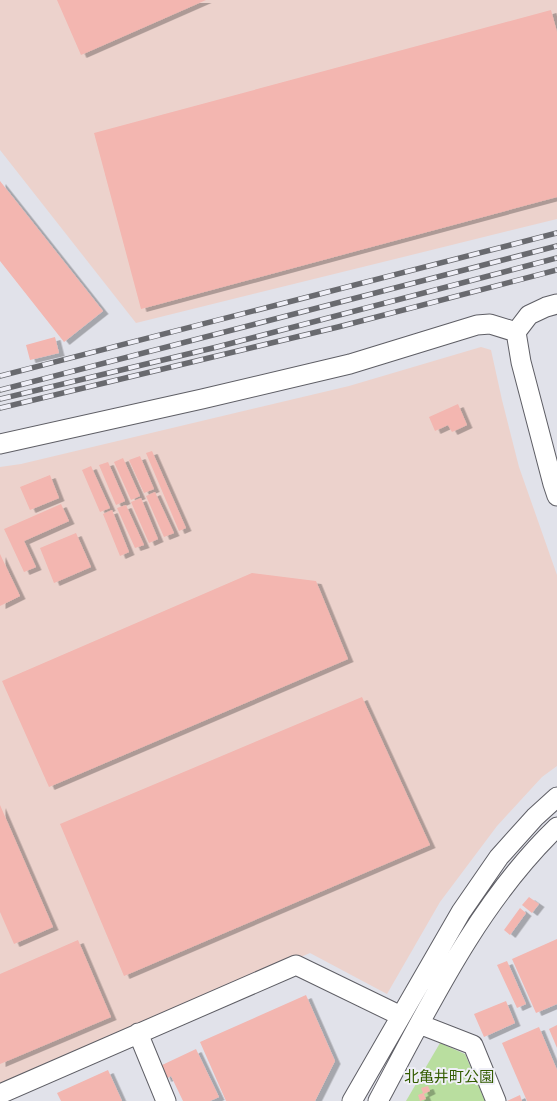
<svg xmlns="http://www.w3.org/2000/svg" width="557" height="1101" font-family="Barlow,'Noto Sans JP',sans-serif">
	<defs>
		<filter id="shadow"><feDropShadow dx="5.5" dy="3" stdDeviation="0" flood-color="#0004"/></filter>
	</defs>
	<rect width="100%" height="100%" fill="#e1e2ea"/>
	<path fill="#ecd2cc" d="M 0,0 L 557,0 L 557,219 L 136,323 L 0,150 Z
		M 481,347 L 491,350 L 502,400 L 519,467 L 557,575 L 557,766 L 542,777 L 497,826 L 440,902 L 387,994 L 310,953 L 0,1085 L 0,467 L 21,464 L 349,386 Z"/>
	<path fill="#b9de9f" d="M 440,1043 L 465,1054 L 485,1101 L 406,1101 Z"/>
	<path fill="#f3b6b0" filter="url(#shadow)" d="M 57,0 L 206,0 L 81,55 Z
		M 551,10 L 557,32 L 557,197 L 141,309 L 94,133 Z
		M 0,181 L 103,311 L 64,342 L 0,261 Z
		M 55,337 L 59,353 L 30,360 L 26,345 Z
		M 458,404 L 467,425 L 452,432 L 448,425 L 435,431 L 429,417 Z
		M 152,451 L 186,528 L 179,531 L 146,453 Z
		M 140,456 L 154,489 L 144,493 L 129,460 Z
		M 123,458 L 140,496 L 131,500 L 114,462 Z
		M 108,462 L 125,501 L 116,505 L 99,465 Z
		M 91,466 L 110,508 L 100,512 L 82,470 Z
		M 50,475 L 59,498 L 30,510 L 20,487 Z
		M 155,492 L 174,533 L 164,537 L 146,496 Z
		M 141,498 L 158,539 L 149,543 L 131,502 Z
		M 61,504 L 69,521 L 24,541 L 36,567 L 24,572 L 4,529 Z
		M 126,505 L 144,545 L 135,548 L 117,508 Z
		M 112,510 L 129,552 L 120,556 L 103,514 Z
		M 76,533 L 91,567 L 54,583 L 40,548 Z
		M 0,554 L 20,596 L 0,606 Z
		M 252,573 L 316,581 L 348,659 L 49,787 L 2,681 Z
		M 362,697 L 430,845 L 124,976 L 60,824 Z
		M 0,805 L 53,927 L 14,944 L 0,912 Z
		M 529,897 L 539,904 L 532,913 L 522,905 Z
		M 520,908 L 526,913 L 510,935 L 504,930 Z
		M 557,939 L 557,1004 L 536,1013 L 512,959 Z
		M 78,940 L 111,1017 L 0,1064 L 0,974 Z
		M 507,961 L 526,1004 L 517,1008 L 497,965 Z
		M 306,995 L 335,1061 L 315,1101 L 226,1101 L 200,1042 Z
		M 506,1001 L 515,1023 L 484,1037 L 474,1014 Z
		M 557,1025 L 557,1048 L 549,1029 Z
		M 539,1027 L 557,1070 L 557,1101 L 527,1101 L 502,1043 Z
		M 196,1049 L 219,1097 L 210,1101 L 183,1101 L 171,1076 L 166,1079 L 160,1066 Z
		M 108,1070 L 122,1101 L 61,1101 L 57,1093 Z
		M 428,1086 L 430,1091 L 424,1094 L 426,1099 L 420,1101 L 418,1095 L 423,1093 L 421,1088 Z
		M 520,1095 L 522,1101 L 507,1101 Z"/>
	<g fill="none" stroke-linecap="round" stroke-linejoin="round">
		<g stroke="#5e5e65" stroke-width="21">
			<path id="minor" d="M 557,304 L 546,307 L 529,315 L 516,332 L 521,362 L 553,484 L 557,496
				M 0,444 L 202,399 L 350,364 L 477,325 L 490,324 L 516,332
				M 419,1024 L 473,1045 L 496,1101
				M 138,1033 L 166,1101
				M 0,1094 L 296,965 L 401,1016
				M 352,1101 L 461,912 L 499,857 L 535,817 L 557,797
				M 378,1101 C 429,1006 478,903 557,827"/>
		</g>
		<use href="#minor" stroke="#fff" stroke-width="19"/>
		<g stroke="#696a6f" stroke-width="5.5">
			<path id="rail" d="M 0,376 L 557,233
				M 0,390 L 557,246
				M 0,399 L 217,347 L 557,258
				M 0,408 L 338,327 L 557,270"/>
		</g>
		<use href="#rail" stroke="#efeff7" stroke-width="4" stroke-dasharray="11" stroke-linecap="butt"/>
	</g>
	<g text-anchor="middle" stroke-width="4" stroke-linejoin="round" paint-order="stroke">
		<g font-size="15" fill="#335c00" stroke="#efeff7">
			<text x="449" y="1082">北亀井町公園</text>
		</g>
	</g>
</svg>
